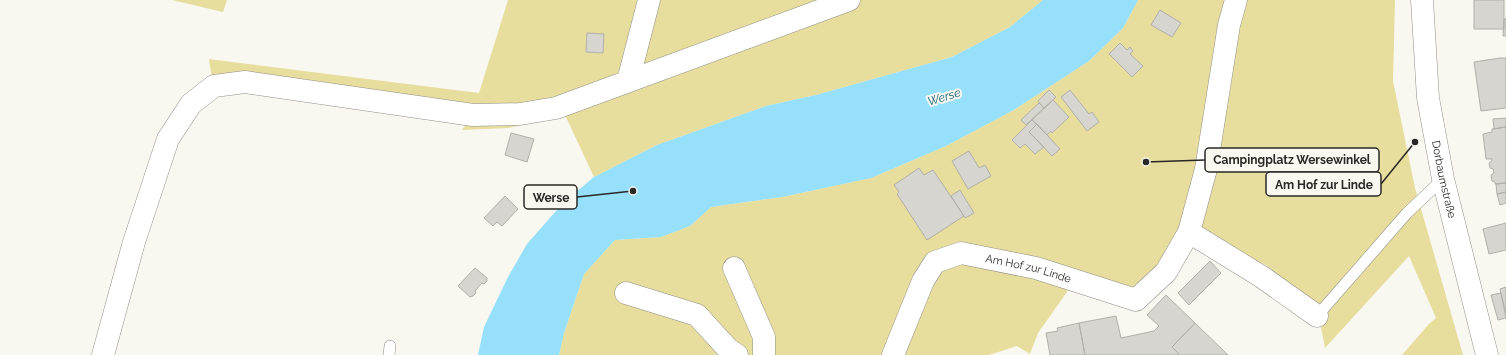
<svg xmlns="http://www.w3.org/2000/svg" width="1506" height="355" font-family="Raleway,sans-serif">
	<rect width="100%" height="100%" fill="#f8f7f0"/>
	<path fill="#e7dd9d" d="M 172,0 L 227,0 L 223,12 Z
		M 508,0 L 1043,0 L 1010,27 L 952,57 L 816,95 L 766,106 L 657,145 L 594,177 L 565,115 L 508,128 L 462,130 L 473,115 L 212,79 L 209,59 L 479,93 Z
		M 1138,0 L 1395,0 L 1393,81 L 1415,188 L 1463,355 L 1402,355 L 1429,324 L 1436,318 L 1409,256 L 1325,348 L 1317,307 L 1266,265 L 1189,233 L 1136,300 L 1074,282 L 1038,333 L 1030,354 L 1017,346 L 989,355 L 559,355 L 564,333 L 584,274 L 615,240 L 661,237 L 690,226 L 711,207 L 782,197 L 871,178 L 946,146 L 1012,111 L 1089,61 L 1123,28 Z"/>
	<path fill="#96e0fc" d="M 1043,0 L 1138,0 L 1123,28 L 1089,61 L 1012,111 L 946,146 L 871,178 L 782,197 L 711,207 L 690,226 L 661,237 L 615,240 L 584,274 L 564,333 L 559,355 L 478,355 L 484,327 L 508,277 L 527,244 L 564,202 L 594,177 L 657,145 L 766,106 L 816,95 L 952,57 L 1010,27 Z"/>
	<path fill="#d6d5cf" stroke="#b1b0aa" d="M 1474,0 L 1504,0 L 1504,29 L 1474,29 Z
		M 1160,10 L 1181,23 L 1172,37 L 1151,25 Z
		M 1504,19 L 1506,19 L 1506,36 L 1503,36 Z
		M 587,33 L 604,34 L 603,53 L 586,52 Z
		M 1120,43 L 1127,50 L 1130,47 L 1133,51 L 1130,54 L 1143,66 L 1132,77 L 1109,54 Z
		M 1500,58 L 1506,58 L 1506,108 L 1481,111 L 1474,62 Z
		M 1049,90 L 1056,97 L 1044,108 L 1038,101 Z
		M 1070,90 L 1089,114 L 1092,112 L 1099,122 L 1087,131 L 1061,97 Z
		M 1053,100 L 1069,117 L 1052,133 L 1051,131 L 1047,135 L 1032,120 Z
		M 1039,103 L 1044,108 L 1026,125 L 1021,120 Z
		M 1506,118 L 1506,127 L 1494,129 L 1493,119 Z
		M 1032,120 L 1037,124 L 1029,132 L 1044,147 L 1035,154 L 1025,144 L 1020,148 L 1012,140 Z
		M 1037,124 L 1060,149 L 1052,156 L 1029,132 Z
		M 1506,127 L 1506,183 L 1495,184 L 1495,182 L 1492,181 L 1491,175 L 1494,173 L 1493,169 L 1490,168 L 1489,163 L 1492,161 L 1492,159 L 1486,159 L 1483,134 L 1492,132 L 1492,129 Z
		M 511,133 L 534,139 L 527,162 L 505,155 Z
		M 969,151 L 979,168 L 985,165 L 991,176 L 968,189 L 952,161 Z
		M 919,168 L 924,175 L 933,170 L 964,216 L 927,240 L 897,194 L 899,192 L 894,185 Z
		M 1506,183 L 1506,192 L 1497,194 L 1496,184 Z
		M 960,190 L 974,213 L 965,218 L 951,196 Z
		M 1506,192 L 1506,203 L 1500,205 L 1497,194 Z
		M 505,196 L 518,209 L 502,226 L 497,222 L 493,226 L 484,218 Z
		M 1506,223 L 1506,250 L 1489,254 L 1483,229 Z
		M 1210,261 L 1221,273 L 1189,305 L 1178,293 Z
		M 475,268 L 487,278 L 487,281 L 484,284 L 482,283 L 475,291 L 476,293 L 473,296 L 470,297 L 458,286 Z
		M 1506,287 L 1506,314 L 1500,289 Z
		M 1501,293 L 1506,318 L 1498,320 L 1491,295 Z
		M 1166,295 L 1195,323 L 1172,347 L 1180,355 L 1085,355 L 1079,323 L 1116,316 L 1121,338 L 1154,331 L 1159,326 L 1147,315 Z
		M 1079,323 L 1085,355 L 1050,355 L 1046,333 L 1058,331 L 1057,328 Z
		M 1195,323 L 1228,355 L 1180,355 L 1172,347 Z"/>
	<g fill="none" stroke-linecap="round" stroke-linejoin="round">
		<g stroke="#908f88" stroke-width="12">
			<path id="service" d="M 1317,316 L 1407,213 L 1443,179
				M 389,355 L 390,346"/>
		</g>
		<g stroke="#908f88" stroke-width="23">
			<g id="minor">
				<path d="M 628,81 L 649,0"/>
				<path d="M 1189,232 L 1206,169 L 1229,25 L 1236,0"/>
				<path d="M 734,268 L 764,337 L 764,355"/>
				<path d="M 626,293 L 697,315 L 728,349 L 737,355"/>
				<path d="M 103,355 L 134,242 L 168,139 L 191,104 L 214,86 L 245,82 L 473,115 L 520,114 L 556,108 L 849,0"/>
				<path id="s1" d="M 893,355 L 923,281 L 935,262 L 961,253 L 1036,268 L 1136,300 L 1166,272 L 1189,232 L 1262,277 L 1317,316"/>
			</g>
		</g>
		<g stroke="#908f88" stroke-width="23">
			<g id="tertiary">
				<path id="s2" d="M 1422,0 L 1428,98 L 1443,179 L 1487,355"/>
			</g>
		</g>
		<use href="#service" stroke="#fff" stroke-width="11"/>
		<use href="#minor" stroke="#fff" stroke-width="22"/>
		<use href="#tertiary" stroke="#fff" stroke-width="22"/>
	</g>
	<g text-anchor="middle" stroke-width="4" stroke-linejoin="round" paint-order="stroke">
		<g font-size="11" fill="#292826" stroke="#f8f7f0">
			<text dy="4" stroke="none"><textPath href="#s2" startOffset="181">Dorbaumstraße</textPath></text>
			<text dy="4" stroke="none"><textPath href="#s1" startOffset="199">Am Hof zur Linde</textPath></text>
		</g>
		<g font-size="12" font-style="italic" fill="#126179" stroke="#f8f7f0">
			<text transform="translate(944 97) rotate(-17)" y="4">Werse</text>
		</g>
	</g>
	<path fill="none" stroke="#292826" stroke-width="1.5" d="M1146 162L1205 160M1415 142L1381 184M633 191L577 197"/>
	<g fill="#292826" stroke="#f8f7f0" stroke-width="1.5">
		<circle cx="1146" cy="162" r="4"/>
		<circle cx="1415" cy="142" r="4"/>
		<circle cx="633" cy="191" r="4"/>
	</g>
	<g fill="#f8f7f0" stroke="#292826" stroke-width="1.5">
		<rect x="1205" y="148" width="174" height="24" rx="4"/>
		<rect x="1266" y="172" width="115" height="24" rx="4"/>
		<rect x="524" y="185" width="53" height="24" rx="4"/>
	</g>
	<g font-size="12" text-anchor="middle" font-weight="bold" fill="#292826">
		<text x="1292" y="164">Campingplatz Wersewinkel</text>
		<text x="1324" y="189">Am Hof zur Linde</text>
		<text x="551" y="202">Werse</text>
	</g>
</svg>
